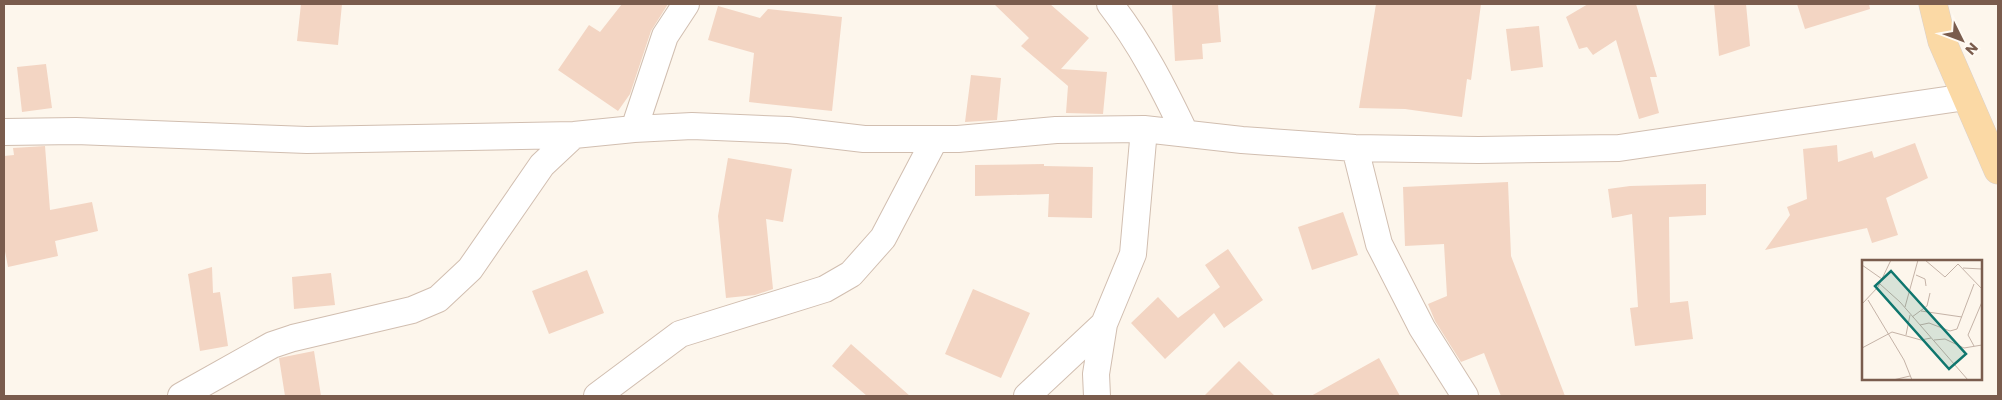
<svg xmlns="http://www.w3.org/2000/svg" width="2002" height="400" font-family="Poppins,sans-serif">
	<rect width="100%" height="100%" fill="#fdf6ec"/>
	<path fill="#f3d5c3" d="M 301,4 L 342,4 L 338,45 L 297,41 Z
		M 622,4 L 668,4 L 651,31 L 630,94 L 618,111 L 558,70 L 589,25 L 600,32 Z
		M 994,4 L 1050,4 L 1089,38 L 1061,69 L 1107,72 L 1103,114 L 1066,113 L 1068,86 L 1021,46 L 1029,38 Z
		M 1172,4 L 1218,4 L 1221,42 L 1202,44 L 1203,59 L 1175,61 Z
		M 1376,4 L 1481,4 L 1471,80 L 1467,79 L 1462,117 L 1405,109 L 1359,108 Z
		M 1588,4 L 1636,4 L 1657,77 L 1650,77 L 1659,113 L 1639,119 L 1616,40 L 1593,55 L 1587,47 L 1579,49 L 1566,17 Z
		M 1714,4 L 1746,4 L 1750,46 L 1719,56 Z
		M 1797,4 L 1869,4 L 1870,9 L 1805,29 Z
		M 718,6 L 760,18 L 768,9 L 842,17 L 832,111 L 749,102 L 754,53 L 708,40 Z
		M 1539,26 L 1543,67 L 1511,71 L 1506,29 Z
		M 46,64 L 52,108 L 22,112 L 17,67 Z
		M 971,75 L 1001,78 L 997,120 L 965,122 Z
		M 1915,143 L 1928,178 L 1886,198 L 1898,235 L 1872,243 L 1867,228 L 1765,250 L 1790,215 L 1787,207 L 1807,199 L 1803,149 L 1837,145 L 1838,162 L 1872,151 L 1874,158 Z
		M 45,146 L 50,210 L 92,202 L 98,231 L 55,241 L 58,256 L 8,267 L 4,246 L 4,156 L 14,155 L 13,148 Z
		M 728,158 L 792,169 L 783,222 L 766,219 L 773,289 L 755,295 L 726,298 L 718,216 Z
		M 1044,164 L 1044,166 L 1093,167 L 1092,218 L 1048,217 L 1049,194 L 975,196 L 975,165 Z
		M 1508,182 L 1511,256 L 1565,396 L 1501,396 L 1484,353 L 1461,362 L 1435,321 L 1428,304 L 1447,296 L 1444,244 L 1405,246 L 1403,187 Z
		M 1706,184 L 1706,215 L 1669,217 L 1670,303 L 1688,301 L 1693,339 L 1635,346 L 1630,308 L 1638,307 L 1632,214 L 1612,218 L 1608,189 L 1630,186 Z
		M 1343,212 L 1358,255 L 1312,270 L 1298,227 Z
		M 1228,249 L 1263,300 L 1224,328 L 1214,313 L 1165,359 L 1131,323 L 1158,297 L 1178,318 L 1220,287 L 1205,265 Z
		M 212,267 L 213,293 L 220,292 L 228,346 L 200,351 L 188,274 Z
		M 587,270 L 604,313 L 549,334 L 532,291 Z
		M 331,273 L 335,305 L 294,309 L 292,277 Z
		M 973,289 L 1030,313 L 1001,378 L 945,354 Z
		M 851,344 L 910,396 L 867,396 L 832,366 Z
		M 314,351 L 321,396 L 285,396 L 279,358 Z
		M 1379,358 L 1400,396 L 1311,396 Z
		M 1239,361 L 1275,396 L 1204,396 Z"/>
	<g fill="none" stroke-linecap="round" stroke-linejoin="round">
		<g stroke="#d1beb0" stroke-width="28">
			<path id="minor" d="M 1110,4 C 1141,44 1163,87 1185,133
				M 634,129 L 665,36 L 686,4
				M 4,132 L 76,131 L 307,140 L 574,135 L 634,129 L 692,126 L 788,130 L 864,139 L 958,139 L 1056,130 L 1144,129 L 1242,140 L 1355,148 L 1478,150 L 1619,148 L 1966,97
				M 1355,148 L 1379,244 L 1422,328 L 1465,396
				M 181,396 L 272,345 L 293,338 L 412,310 L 438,299 L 470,269 L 542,165 L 574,135
				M 597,396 L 680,334 L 825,289 L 851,274 L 883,238 L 935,139
				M 1027,396 L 1104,324
				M 1097,396 L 1096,374 L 1104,324 L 1133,254 L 1144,129"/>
		</g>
		<g stroke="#dad1cd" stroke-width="29">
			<path id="primary" d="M 1933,4 L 1942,41 L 1998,170"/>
		</g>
		<use href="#minor" stroke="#fff" stroke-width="26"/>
		<use href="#primary" stroke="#fbd9a5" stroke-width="28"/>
	</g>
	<g transform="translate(1862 260)">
		<rect width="120" height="120" fill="#fdf6ec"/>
		<path fill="none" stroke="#c5b3a7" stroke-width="1" d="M 63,0 L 83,17 L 96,4 L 120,29M 0,5 L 20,19M 101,8 L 120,9M 54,15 L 63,19 L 64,26M 18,24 L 38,42 L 106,120M 6,40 L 42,100 L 50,120M 0,44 L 16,27 L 29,0M 43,47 L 56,0M 59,51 L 100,57M 50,57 L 65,46 L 68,33M 58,65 L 67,63 L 88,71 L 95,69 L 112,24M 44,75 L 48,55M 72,80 L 83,79 L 102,88 L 120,85M 112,86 L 106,75 L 120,42M 0,88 L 30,72 L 59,80 L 69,78M 31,120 L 48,116"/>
		<path fill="#0f766e" fill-opacity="0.15" stroke="#0f766e" stroke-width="2.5" d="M 29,11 L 104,94 L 87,109 L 13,26 Z"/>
		<rect width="120" height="120" fill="none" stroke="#7a5c4d" stroke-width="2.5"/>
	</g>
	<rect width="2002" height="400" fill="none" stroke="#7a5c4d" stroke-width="10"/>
	<g transform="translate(1962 40) rotate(132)" stroke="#fffaf3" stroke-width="4" paint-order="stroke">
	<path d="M0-4L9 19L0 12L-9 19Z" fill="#7a5c4d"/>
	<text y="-8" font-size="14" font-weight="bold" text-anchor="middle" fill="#7a5c4d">N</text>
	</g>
</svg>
